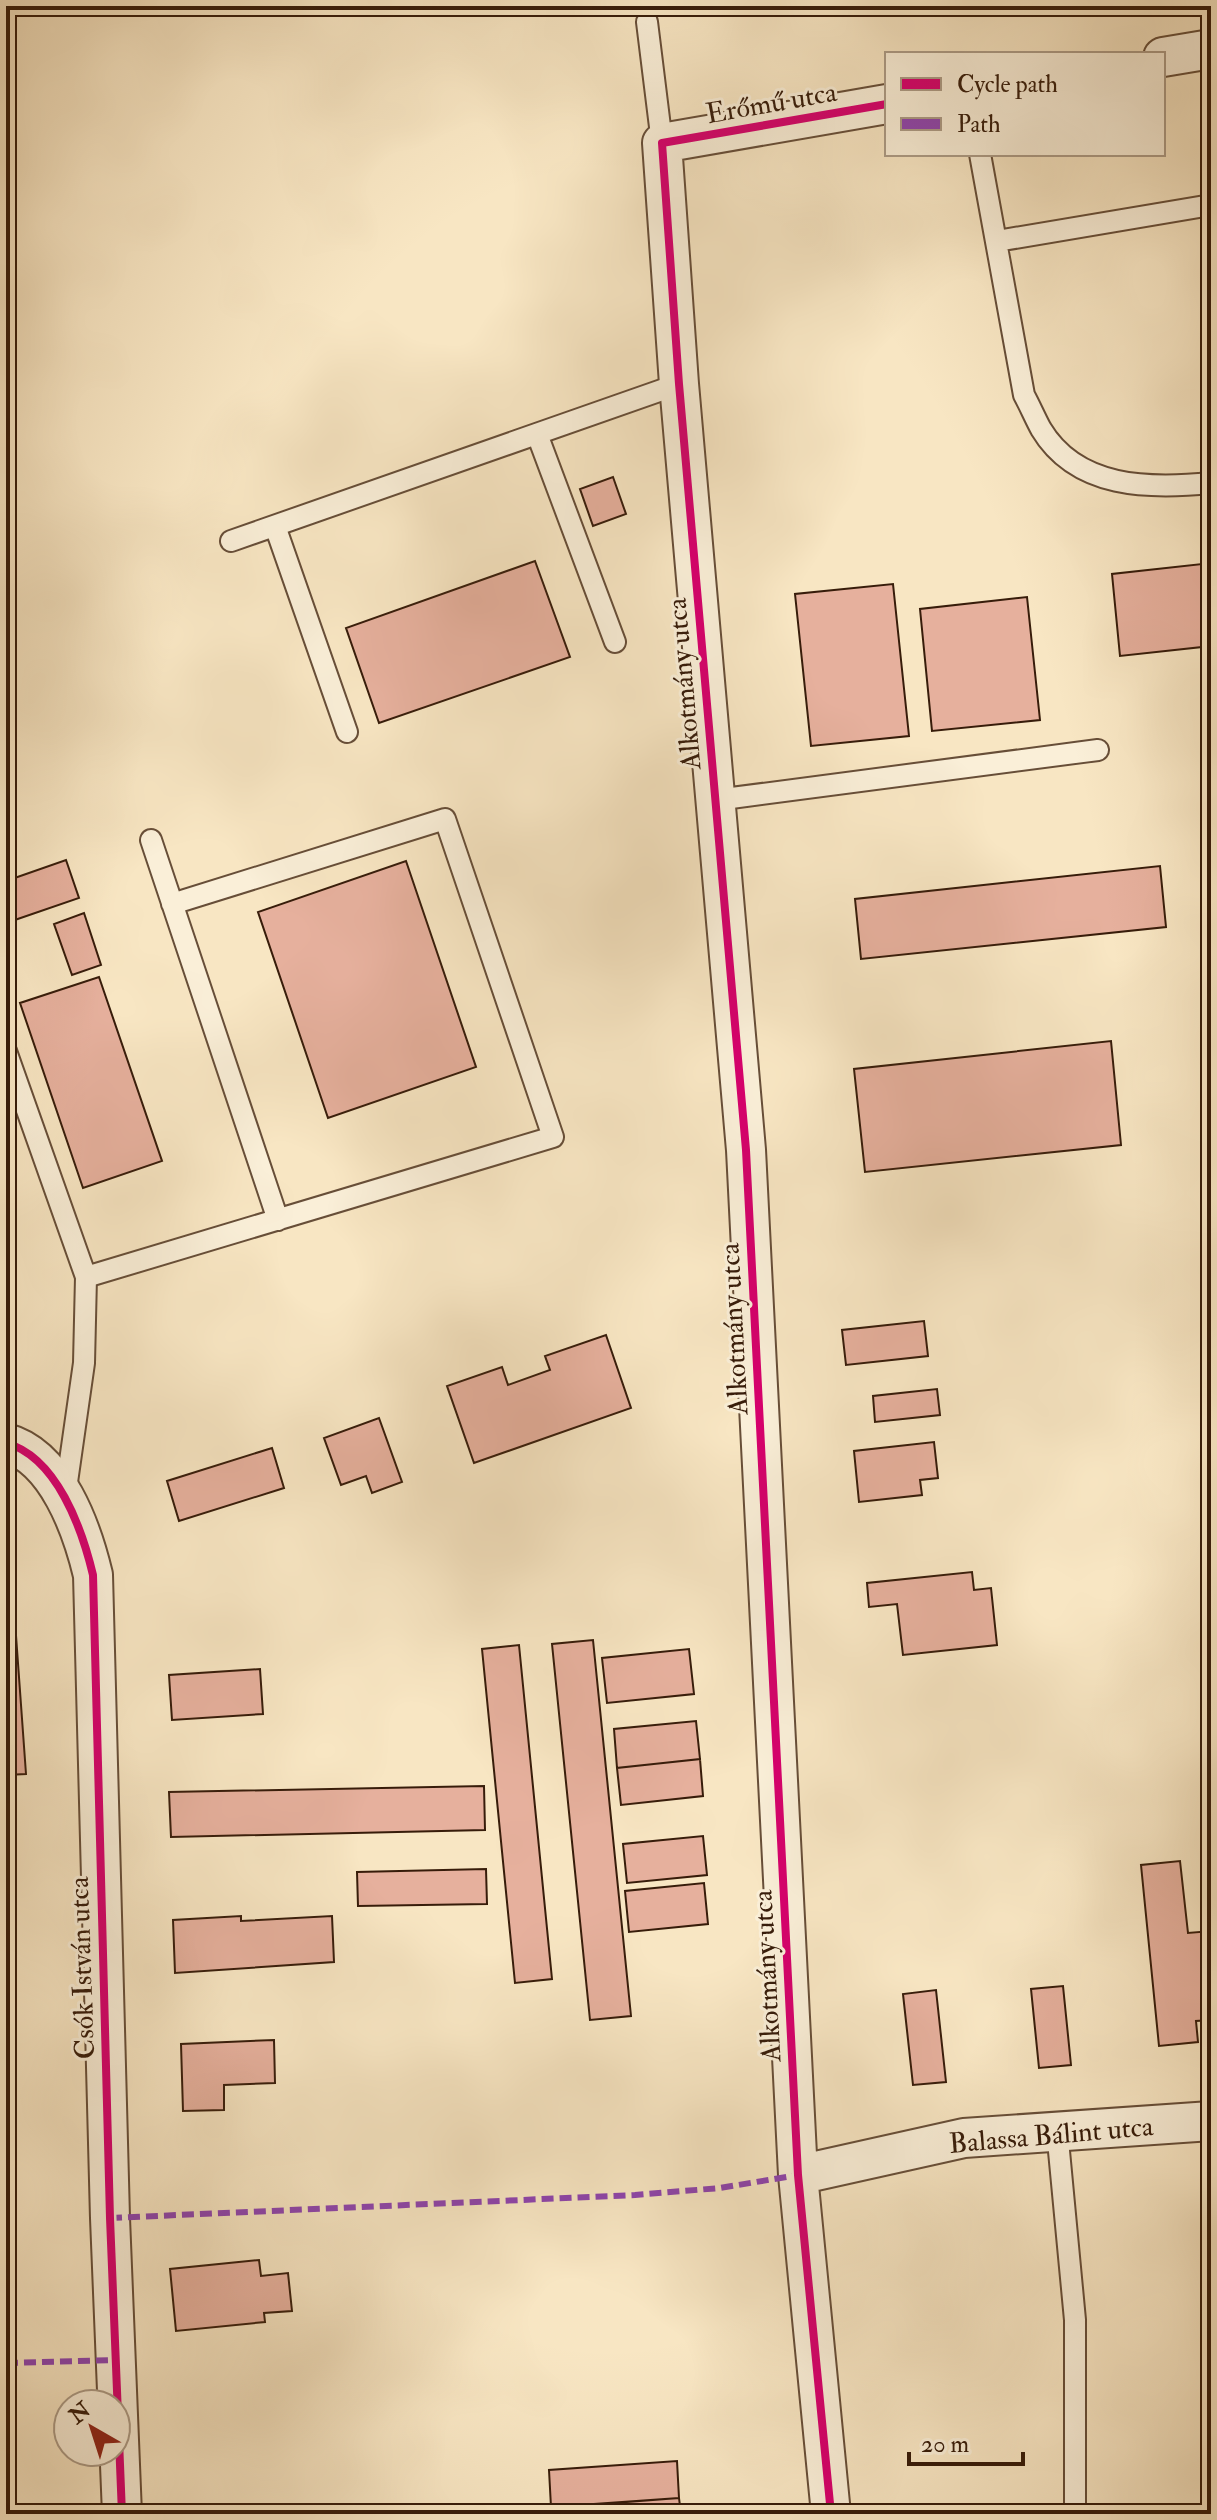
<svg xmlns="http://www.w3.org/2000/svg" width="1217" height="2520" font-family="'IM FELL Double Pica',serif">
	<rect width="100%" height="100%" fill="#f8e6c3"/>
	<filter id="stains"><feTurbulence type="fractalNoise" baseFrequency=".0025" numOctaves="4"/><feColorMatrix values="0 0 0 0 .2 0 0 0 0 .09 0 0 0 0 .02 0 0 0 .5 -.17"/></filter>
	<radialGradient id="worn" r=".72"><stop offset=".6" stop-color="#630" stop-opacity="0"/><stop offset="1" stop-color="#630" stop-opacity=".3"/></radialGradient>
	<path fill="#e6b09d" stroke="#371c0a" stroke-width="2" d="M 613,477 L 626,514 L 593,526 L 580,489 Z
		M 535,561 L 570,657 L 379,723 L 346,628 Z
		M 1211,563 L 1211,646 L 1120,656 L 1112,574 Z
		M 893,584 L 909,736 L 811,746 L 795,594 Z
		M 1027,597 L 1040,720 L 932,731 L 920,609 Z
		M 66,860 L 79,898 L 6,923 L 6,881 Z
		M 406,861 L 476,1067 L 328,1118 L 258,912 Z
		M 1160,866 L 1166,927 L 861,959 L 855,899 Z
		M 84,913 L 101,965 L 72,975 L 54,924 Z
		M 99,977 L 162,1161 L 83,1188 L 20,1003 Z
		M 1111,1041 L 1121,1145 L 865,1172 L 854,1069 Z
		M 924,1321 L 928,1356 L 846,1365 L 842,1330 Z
		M 606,1335 L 631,1408 L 474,1463 L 447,1386 L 502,1367 L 508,1385 L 550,1370 L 545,1356 Z
		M 937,1389 L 940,1415 L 875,1422 L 873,1396 Z
		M 379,1418 L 402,1482 L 372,1493 L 366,1476 L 341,1485 L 324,1438 Z
		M 934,1442 L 938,1478 L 920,1480 L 922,1495 L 859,1502 L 854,1451 Z
		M 272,1448 L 284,1488 L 179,1521 L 167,1481 Z
		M 972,1572 L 974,1590 L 991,1588 L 997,1645 L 903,1655 L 897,1604 L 869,1607 L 867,1583 Z
		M 13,1594 L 26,1774 L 6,1775 L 6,1595 Z
		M 593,1640 L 631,2016 L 590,2020 L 552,1644 Z
		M 519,1645 L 552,1979 L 515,1983 L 482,1649 Z
		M 689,1649 L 694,1694 L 607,1703 L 602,1658 Z
		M 260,1669 L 263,1714 L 172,1720 L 169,1675 Z
		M 696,1721 L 700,1759 L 617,1768 L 614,1729 Z
		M 700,1759 L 703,1796 L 621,1805 L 617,1768 Z
		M 484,1786 L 485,1830 L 171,1837 L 169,1792 Z
		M 703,1836 L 707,1875 L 627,1883 L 623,1844 Z
		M 1180,1861 L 1188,1933 L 1211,1931 L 1211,2020 L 1196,2021 L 1198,2042 L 1159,2046 L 1141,1865 Z
		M 486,1869 L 487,1904 L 358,1906 L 357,1872 Z
		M 704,1883 L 708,1924 L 629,1932 L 625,1891 Z
		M 241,1916 L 241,1921 L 332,1916 L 334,1962 L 175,1973 L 173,1920 Z
		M 1063,1986 L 1071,2065 L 1039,2068 L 1031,1989 Z
		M 936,1990 L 946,2082 L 913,2085 L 903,1994 Z
		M 274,2040 L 275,2083 L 224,2085 L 224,2110 L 183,2111 L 181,2044 Z
		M 259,2260 L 261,2276 L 288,2273 L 292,2311 L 264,2313 L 265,2322 L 176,2331 L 170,2269 Z
		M 677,2461 L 679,2498 L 551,2507 L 549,2470 Z
		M 679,2498 L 681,2514 L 535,2514 L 535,2509 Z"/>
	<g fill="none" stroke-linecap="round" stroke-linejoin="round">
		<g stroke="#674e38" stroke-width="24">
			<path id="lane" d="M 647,22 L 662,143
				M 980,154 L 1024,395 C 1030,406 1035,418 1041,429 C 1077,489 1149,489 1211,483
				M 997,241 L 1211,205
				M 537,434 L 615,642
				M 275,526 L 347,732
				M 231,541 L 679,384
				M 716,800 L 1098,750
				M 151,840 L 278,1220
				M 6,1051 L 86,1277 L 84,1363 L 65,1496
				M 86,1277 L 553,1137 L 445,819 L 172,904
				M 1057,2130 L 1075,2320 L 1075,2514"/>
		</g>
		<g stroke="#674e38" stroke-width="42">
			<path id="street" d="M 1163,57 L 1211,49
				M 6,1443 C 57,1457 82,1529 93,1575 L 110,2218 L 122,2514
				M 798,2175 L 964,2138 L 1211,2121
				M 831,2514 L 798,2175 L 746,1150 L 679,384 L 662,143 L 887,104"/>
		</g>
		<use href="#lane" stroke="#faefd8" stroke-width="20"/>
		<use href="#street" stroke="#faefd8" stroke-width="38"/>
		<path stroke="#8e44ad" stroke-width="6" stroke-dasharray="12 6" stroke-linecap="butt" d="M 110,2218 L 635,2195 L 720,2188 L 798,2175
			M 6,2363 L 116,2360"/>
		<g stroke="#faefd8" stroke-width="13">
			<path id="cycleway" d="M 6,1443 C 57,1457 82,1529 93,1575 L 110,2218 L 122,2514
				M 831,2514 L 798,2175 L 746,1150 L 679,384 L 662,143 L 887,104"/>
		</g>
		<use href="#cycleway" stroke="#d6006c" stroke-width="8"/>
	</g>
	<g text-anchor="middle" stroke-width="6" stroke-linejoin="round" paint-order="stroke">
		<g font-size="28" fill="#371c0a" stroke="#faefd8">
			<text transform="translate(771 102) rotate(-10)" y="10">Erőmű utca</text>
			<text transform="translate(683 684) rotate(-95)" y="10">Alkotmány utca</text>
			<text transform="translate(733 1329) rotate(-93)" y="10">Alkotmány utca</text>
			<text transform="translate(81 1968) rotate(-92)" y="10">Csók István utca</text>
			<text transform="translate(766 1976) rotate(-93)" y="10">Alkotmány utca</text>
			<text transform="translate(1051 2134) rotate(-5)" y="10">Balassa Bálint utca</text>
		</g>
	</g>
	<rect width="1217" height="2520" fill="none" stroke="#f8e6c3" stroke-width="32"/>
	<rect x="8" y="8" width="1201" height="2504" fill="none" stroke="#371c0a" stroke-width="4"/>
	<rect x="16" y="16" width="1185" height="2488" fill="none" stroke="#371c0a" stroke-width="2"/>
	<rect x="885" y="52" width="280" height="104" fill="#faefd8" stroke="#ac9b86" stroke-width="2"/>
	<rect x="901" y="78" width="40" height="12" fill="#d6006c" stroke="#ac9b86" stroke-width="2"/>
	<text x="957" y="92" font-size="24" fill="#371c0a">Cycle path</text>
	<rect x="901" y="118" width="40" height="12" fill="#8e44ad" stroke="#ac9b86" stroke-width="2"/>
	<text x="957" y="132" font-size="24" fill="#371c0a">Path</text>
	<g transform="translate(92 2428) rotate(321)"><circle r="38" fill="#faefd8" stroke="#ac9b86" stroke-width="2"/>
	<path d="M0-6L14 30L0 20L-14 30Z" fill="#8f2418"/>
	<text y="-12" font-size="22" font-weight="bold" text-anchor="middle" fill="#371c0a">N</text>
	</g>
	<path d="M909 2452v12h114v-12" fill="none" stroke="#371c0a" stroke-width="4"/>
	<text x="921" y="2452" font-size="24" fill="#371c0a" stroke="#faefd8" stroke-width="6" paint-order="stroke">20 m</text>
	<rect width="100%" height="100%" filter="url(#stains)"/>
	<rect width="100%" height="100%" fill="url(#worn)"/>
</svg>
